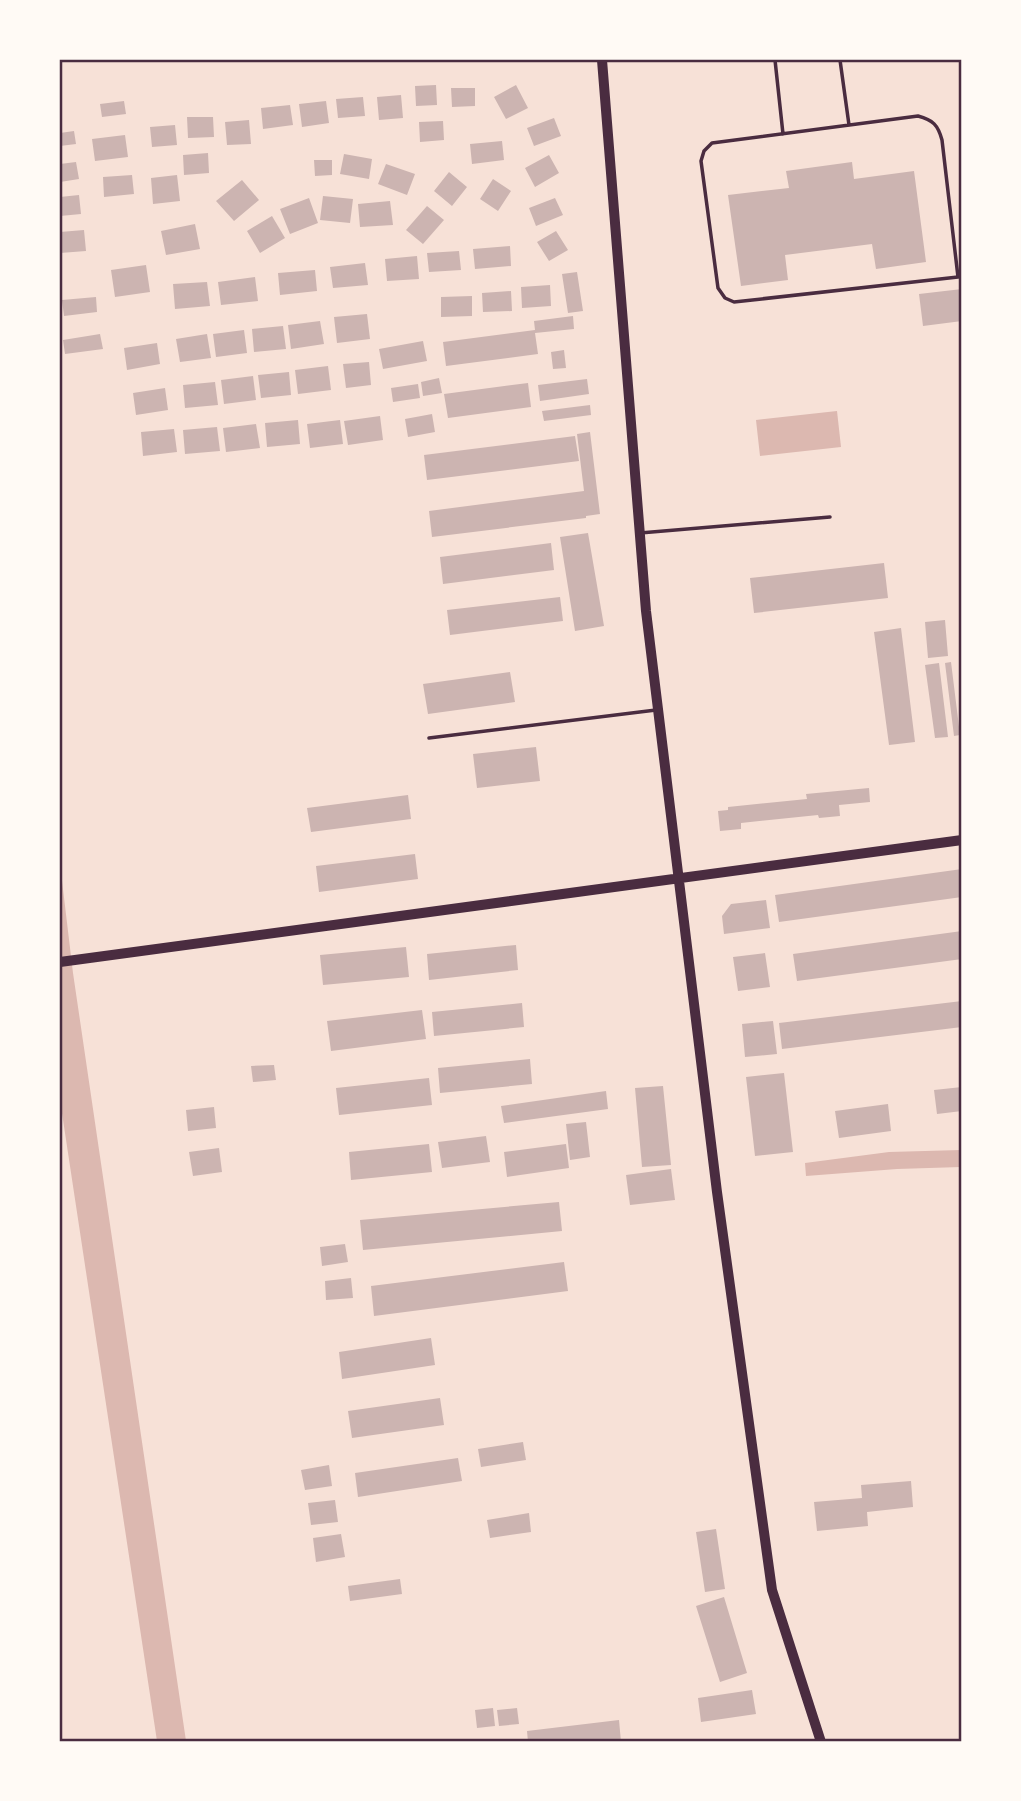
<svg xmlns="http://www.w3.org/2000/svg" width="1021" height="1801" font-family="'PT Sans',sans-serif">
	<rect width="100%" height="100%" fill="#f7e1d7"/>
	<path fill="#dcb8b0" d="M 837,411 L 841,447 L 760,456 L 756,420 Z
		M 60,864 L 73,973 L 186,1741 L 157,1741 L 60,1100 Z
		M 961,1150 L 961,1167 L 897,1169 L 806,1176 L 805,1163 L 889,1152 Z"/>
	<path fill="#ccb4b1" d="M 436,85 L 437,105 L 416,106 L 415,86 Z
		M 516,85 L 528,108 L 506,119 L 494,97 Z
		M 451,88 L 475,88 L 475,106 L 452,107 Z
		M 401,95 L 403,118 L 379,120 L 377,97 Z
		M 363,97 L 365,116 L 338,118 L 336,99 Z
		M 124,101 L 126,114 L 102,117 L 100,104 Z
		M 326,101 L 329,123 L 302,127 L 299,104 Z
		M 290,105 L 293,125 L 263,129 L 261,108 Z
		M 187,117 L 213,117 L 214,137 L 188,138 Z
		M 554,118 L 561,136 L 534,146 L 527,128 Z
		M 249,120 L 251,144 L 227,145 L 225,122 Z
		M 443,121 L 444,140 L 420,142 L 419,122 Z
		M 175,125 L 177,145 L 152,147 L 150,127 Z
		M 74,131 L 76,144 L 60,146 L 60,133 Z
		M 125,135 L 128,157 L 95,161 L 92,139 Z
		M 502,141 L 504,160 L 472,164 L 470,144 Z
		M 208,153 L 209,173 L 184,175 L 183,155 Z
		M 344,154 L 372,159 L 369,179 L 340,174 Z
		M 549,155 L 559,173 L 535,187 L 525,168 Z
		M 314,160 L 332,160 L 332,175 L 315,176 Z
		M 76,162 L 79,179 L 60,182 L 60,164 Z
		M 852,162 L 854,179 L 914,171 L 926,262 L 876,269 L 872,244 L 785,255 L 788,280 L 741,286 L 728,195 L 789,188 L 786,171 Z
		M 386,164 L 415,174 L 407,195 L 378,184 Z
		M 449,172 L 467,187 L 452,206 L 434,191 Z
		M 132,175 L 134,194 L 104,197 L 103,177 Z
		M 177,175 L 180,201 L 153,204 L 151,178 Z
		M 493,179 L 511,191 L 498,211 L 480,199 Z
		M 242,180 L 259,200 L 234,221 L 216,201 Z
		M 79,195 L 81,214 L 60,216 L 60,197 Z
		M 323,196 L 353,199 L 350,223 L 320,220 Z
		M 309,198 L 318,223 L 290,234 L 280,209 Z
		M 555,198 L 563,215 L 536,226 L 529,208 Z
		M 390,201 L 393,225 L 360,227 L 358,204 Z
		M 427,206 L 444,220 L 423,244 L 406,230 Z
		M 272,216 L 285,238 L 260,253 L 247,231 Z
		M 195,224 L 200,249 L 166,255 L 161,231 Z
		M 84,230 L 86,251 L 60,253 L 60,232 Z
		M 556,231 L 568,250 L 549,261 L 537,242 Z
		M 510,246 L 511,266 L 475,269 L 473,249 Z
		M 459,251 L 461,270 L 429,272 L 427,253 Z
		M 417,256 L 419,279 L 387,281 L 385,259 Z
		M 365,263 L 368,285 L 333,288 L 330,267 Z
		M 146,265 L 150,292 L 115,297 L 111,270 Z
		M 315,270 L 317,291 L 280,295 L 278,273 Z
		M 577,272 L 583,311 L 568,313 L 562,274 Z
		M 255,277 L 258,301 L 221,305 L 218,282 Z
		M 207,282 L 210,306 L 175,309 L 173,284 Z
		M 550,285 L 551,306 L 522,308 L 521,287 Z
		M 962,289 L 962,321 L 923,326 L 919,294 Z
		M 511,291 L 512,311 L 483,312 L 482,293 Z
		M 472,296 L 472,316 L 441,317 L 441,297 Z
		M 96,297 L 97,312 L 64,316 L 62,300 Z
		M 367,314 L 370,339 L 337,343 L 334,317 Z
		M 573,316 L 574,329 L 535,333 L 538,354 L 446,366 L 443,342 L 535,330 L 534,321 Z
		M 320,321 L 324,344 L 291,349 L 288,325 Z
		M 283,326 L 286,349 L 254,352 L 252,329 Z
		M 244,330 L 247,353 L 216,357 L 213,334 Z
		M 100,334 L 103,349 L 65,354 L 63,340 Z
		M 207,334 L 211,358 L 180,362 L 176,339 Z
		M 423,341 L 427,361 L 383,369 L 379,349 Z
		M 157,343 L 160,364 L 127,370 L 124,348 Z
		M 564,350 L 566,368 L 553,369 L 551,352 Z
		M 369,362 L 371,385 L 346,388 L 343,364 Z
		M 328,366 L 331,390 L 298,394 L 295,370 Z
		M 289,372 L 291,395 L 261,398 L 258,375 Z
		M 253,376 L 256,400 L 224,404 L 221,380 Z
		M 439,378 L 442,393 L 423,396 L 421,382 Z
		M 587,379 L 589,394 L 540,401 L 538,385 Z
		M 215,382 L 218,405 L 185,408 L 183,385 Z
		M 528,383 L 531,407 L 448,418 L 444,394 Z
		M 418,384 L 420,398 L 393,402 L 391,388 Z
		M 165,388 L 168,410 L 136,415 L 133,393 Z
		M 590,405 L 591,415 L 544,421 L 542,411 Z
		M 432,414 L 435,432 L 408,437 L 405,419 Z
		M 380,416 L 383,440 L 348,445 L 344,421 Z
		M 298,420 L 300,444 L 267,447 L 265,423 Z
		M 340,420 L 343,444 L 310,448 L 307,424 Z
		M 256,424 L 260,448 L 226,452 L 223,428 Z
		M 217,427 L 220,451 L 185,454 L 183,430 Z
		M 174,429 L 177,452 L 143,456 L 141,432 Z
		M 590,432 L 600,514 L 586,516 L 586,518 L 432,537 L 429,511 L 584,491 L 577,434 Z
		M 575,436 L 579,461 L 427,480 L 424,455 Z
		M 588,533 L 604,626 L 575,631 L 560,537 Z
		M 551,543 L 554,570 L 443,584 L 440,557 Z
		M 884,563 L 888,598 L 754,613 L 750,578 Z
		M 560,597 L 563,621 L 450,635 L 447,610 Z
		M 945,620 L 948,656 L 928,658 L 925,622 Z
		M 901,628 L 915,742 L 889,745 L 874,632 Z
		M 951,662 L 960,735 L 954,736 L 945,663 Z
		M 939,663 L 948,737 L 935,738 L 925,665 Z
		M 510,672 L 515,702 L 428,714 L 423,684 Z
		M 536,747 L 540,781 L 477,788 L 473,754 Z
		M 869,788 L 870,802 L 839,805 L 840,816 L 819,818 L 818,815 L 741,823 L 741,829 L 720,831 L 718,811 L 728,810 L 728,807 L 807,799 L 806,794 Z
		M 408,795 L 411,819 L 311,832 L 307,808 Z
		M 415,854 L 418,879 L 319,892 L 316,866 Z
		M 962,869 L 962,897 L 779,922 L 775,895 Z
		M 766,900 L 770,928 L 724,934 L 722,916 L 731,904 Z
		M 962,931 L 962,959 L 797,981 L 793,954 Z
		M 516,945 L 518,970 L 429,980 L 427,954 Z
		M 406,947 L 409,977 L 323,985 L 320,955 Z
		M 765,953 L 770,987 L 738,991 L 733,957 Z
		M 962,1001 L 962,1027 L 782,1049 L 779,1023 Z
		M 522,1003 L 524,1027 L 434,1036 L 432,1012 Z
		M 422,1010 L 426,1039 L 331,1051 L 327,1021 Z
		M 773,1021 L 777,1054 L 745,1057 L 742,1024 Z
		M 530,1059 L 532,1084 L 440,1093 L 438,1068 Z
		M 274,1065 L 276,1080 L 253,1082 L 251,1066 Z
		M 784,1073 L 793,1152 L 755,1156 L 746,1077 Z
		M 429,1078 L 432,1105 L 339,1115 L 336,1088 Z
		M 663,1086 L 671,1165 L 642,1167 L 635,1088 Z
		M 962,1087 L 962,1111 L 937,1114 L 934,1090 Z
		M 606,1091 L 608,1109 L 504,1123 L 501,1106 Z
		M 888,1104 L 891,1131 L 839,1138 L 835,1111 Z
		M 214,1107 L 216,1128 L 188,1131 L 186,1110 Z
		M 586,1122 L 590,1157 L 570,1160 L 566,1124 Z
		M 486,1136 L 490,1162 L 442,1168 L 438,1142 Z
		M 429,1144 L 432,1172 L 351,1180 L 349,1152 Z
		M 566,1144 L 569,1168 L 507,1177 L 504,1152 Z
		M 219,1148 L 222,1172 L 193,1176 L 189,1152 Z
		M 671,1169 L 675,1200 L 630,1205 L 626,1175 Z
		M 559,1202 L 562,1231 L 363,1250 L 360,1220 Z
		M 345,1244 L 348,1262 L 322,1266 L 320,1247 Z
		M 564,1262 L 568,1291 L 374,1316 L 371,1286 Z
		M 351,1278 L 353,1298 L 326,1300 L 325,1281 Z
		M 431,1338 L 435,1365 L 342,1379 L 339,1352 Z
		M 440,1398 L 444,1425 L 352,1438 L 348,1411 Z
		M 523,1442 L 526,1460 L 481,1467 L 478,1449 Z
		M 458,1458 L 462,1481 L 358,1497 L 355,1473 Z
		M 329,1465 L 332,1486 L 305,1490 L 301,1470 Z
		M 911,1481 L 913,1507 L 867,1512 L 868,1526 L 817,1531 L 814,1502 L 862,1498 L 861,1485 Z
		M 335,1500 L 338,1522 L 311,1525 L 308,1503 Z
		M 529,1513 L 531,1532 L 490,1538 L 487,1520 Z
		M 716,1529 L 725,1589 L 705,1592 L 696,1532 Z
		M 341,1534 L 345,1557 L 316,1562 L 313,1538 Z
		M 400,1579 L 402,1594 L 350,1601 L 348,1586 Z
		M 724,1597 L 747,1673 L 720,1682 L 696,1606 Z
		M 752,1690 L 756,1714 L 701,1722 L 698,1698 Z
		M 493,1708 L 495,1726 L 477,1728 L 475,1710 Z
		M 517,1708 L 519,1724 L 499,1726 L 497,1710 Z
		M 619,1720 L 621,1742 L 528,1742 L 527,1731 Z"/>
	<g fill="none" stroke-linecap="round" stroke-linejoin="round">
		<path stroke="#4a2c40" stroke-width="3.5" d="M 775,60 L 783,134
			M 840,60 L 849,125
			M 958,277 L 942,140 C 938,125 933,120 918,116 L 712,143 L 704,151 L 701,161 L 718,288 L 725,298 L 734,302 L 958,277 L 962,276
			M 640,533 L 830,517
			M 429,738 L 656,710"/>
		<path stroke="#4a2c40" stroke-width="10" d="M 602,60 L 646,611 L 717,1192 L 772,1590 L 821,1742
			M 60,962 L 962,840"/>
	</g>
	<rect width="1021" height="1801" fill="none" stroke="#fffaf5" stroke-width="122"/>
	<rect x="61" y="61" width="899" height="1679" fill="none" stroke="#4a2c40" stroke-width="2.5"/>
</svg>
